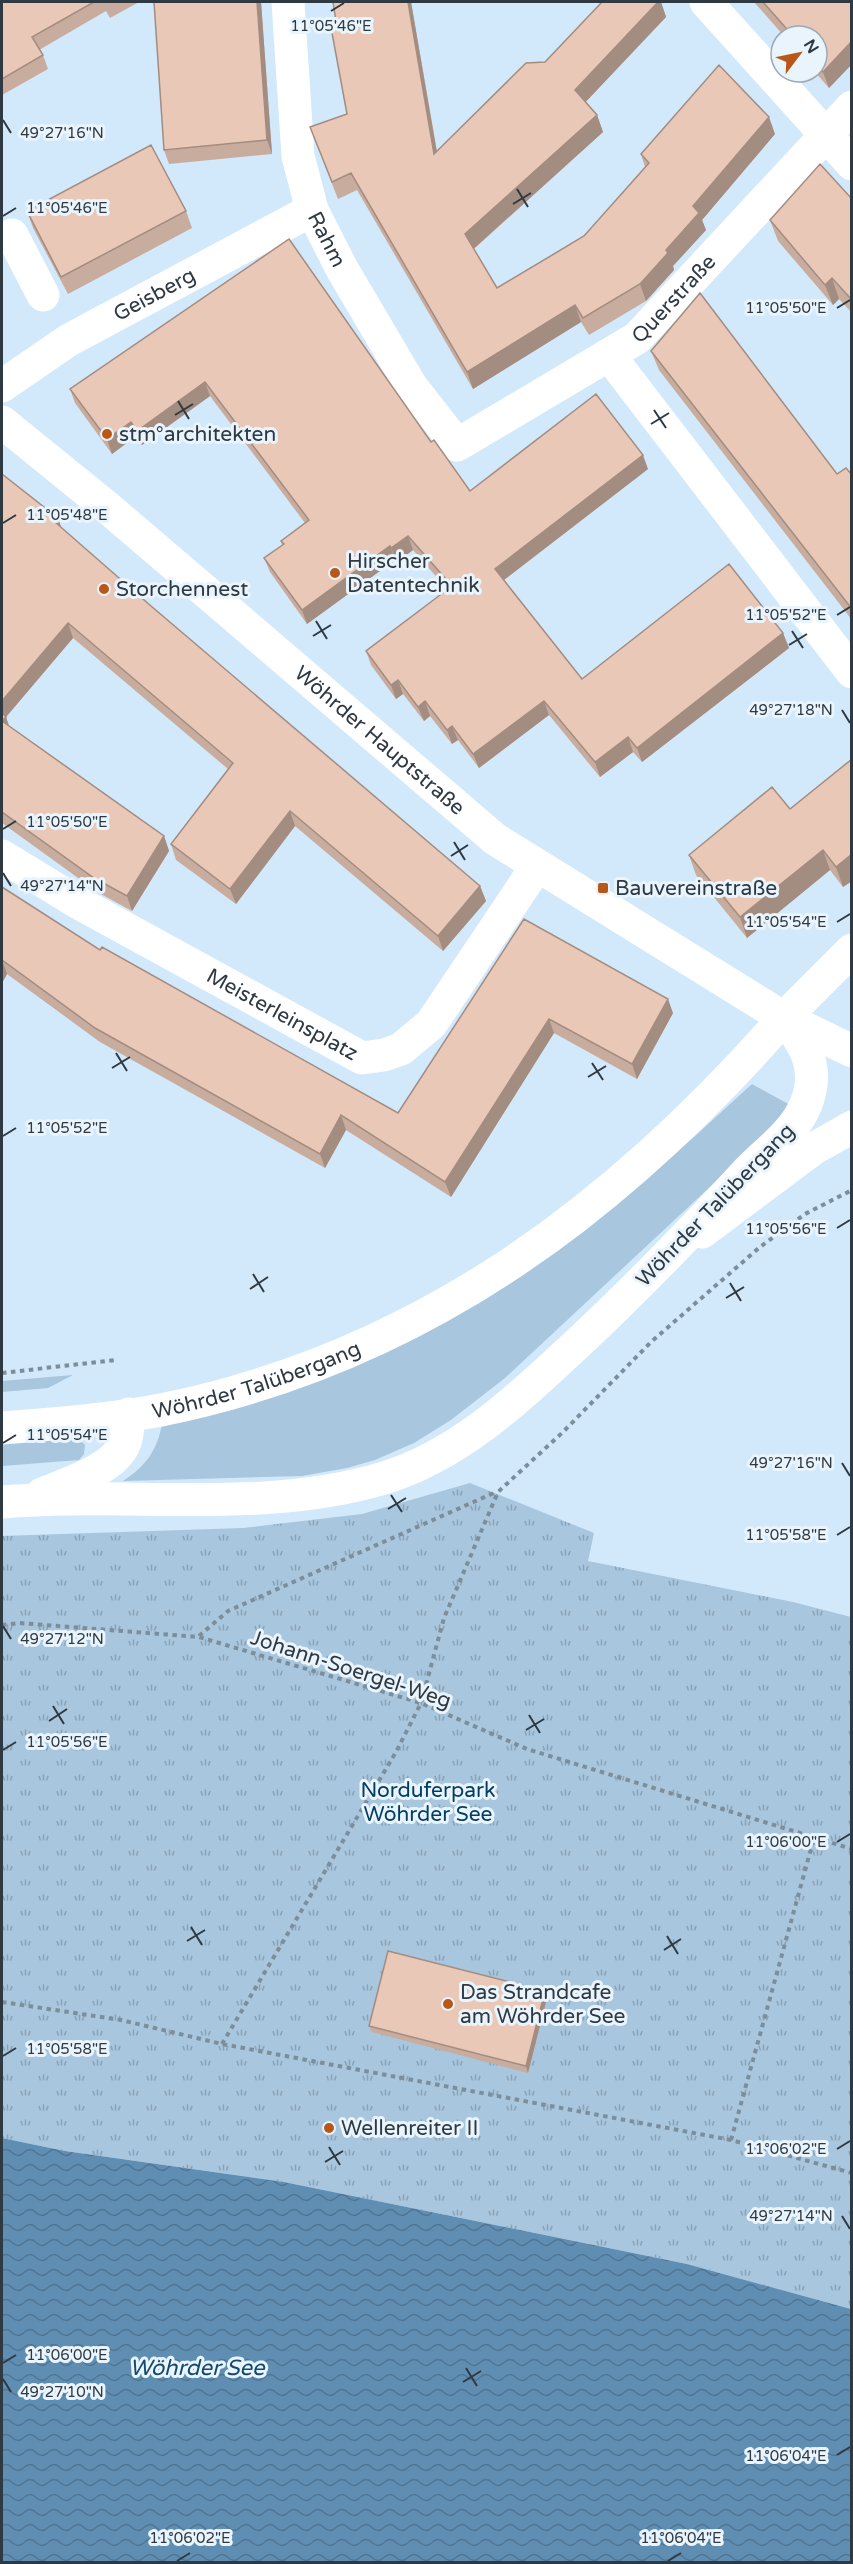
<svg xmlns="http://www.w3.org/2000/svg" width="853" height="2564" font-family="'Varela Round',sans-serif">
	<defs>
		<pattern id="park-tufts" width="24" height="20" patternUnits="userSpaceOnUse" patternTransform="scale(1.5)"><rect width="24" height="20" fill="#a8c6de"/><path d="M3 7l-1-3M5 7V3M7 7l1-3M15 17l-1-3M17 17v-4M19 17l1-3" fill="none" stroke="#89a2b6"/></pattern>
		<pattern id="water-waves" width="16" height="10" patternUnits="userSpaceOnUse" patternTransform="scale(1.5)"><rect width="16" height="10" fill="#608eb3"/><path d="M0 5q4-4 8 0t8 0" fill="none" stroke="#507593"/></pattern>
	</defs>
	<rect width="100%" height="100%" fill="#d2e8fb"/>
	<path fill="#a8c6de" d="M 752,1084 L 790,1105 L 756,1144 L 505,1378 L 451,1420 L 414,1443 L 375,1460 L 347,1468 L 302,1476 L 123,1481 C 145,1467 158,1450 162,1423 L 407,1341 L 486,1299 L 582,1233 L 694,1137 Z
		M 73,1375 L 48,1388 L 2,1392 L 2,1381 Z
		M 69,1438 L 79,1439 L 85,1445 L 84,1454 L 79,1460 L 2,1466 L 2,1444 Z"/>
	<path fill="url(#park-tufts)" d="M 470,1483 L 594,1533 L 588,1561 L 793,1602 L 851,1617 L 851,2309 L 687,2264 L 284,2182 L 65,2151 L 2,2138 L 2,1536 L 243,1528 L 362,1514 Z"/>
	<path fill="url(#water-waves)" d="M 2,2138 L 65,2151 L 284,2182 L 687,2264 L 851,2309 L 851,2562 L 2,2562 Z"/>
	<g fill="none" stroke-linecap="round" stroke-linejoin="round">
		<path stroke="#7d8e9b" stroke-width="4" stroke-dasharray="4.5 4.5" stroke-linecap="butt" d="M 2,1373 L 115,1360
			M 2,1625 L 19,1623 L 199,1637 L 421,1703 L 527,1749 L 852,1849
			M 199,1636 L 228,1611 L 496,1492
			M 2,2002 L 121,2020 L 222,2044 L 731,2140 L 852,2173
			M 222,2044 L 396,1752 L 421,1703 L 444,1618 L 498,1492 L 563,1432 L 651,1342 L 760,1247 L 805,1214 L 852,1190
			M 731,2140 L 814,1838"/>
		<g stroke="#fff" stroke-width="33">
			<path id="s1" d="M 288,2 L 298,156 L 312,210 L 342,269 L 411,386 L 457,445 L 637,338 L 852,107"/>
			<path d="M 706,2 L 852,164"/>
			<path d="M 12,235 L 43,295"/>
			<path d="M 609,355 L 852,672"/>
			<path id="s2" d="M 2,386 L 69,340 L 312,210"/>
			<path id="s3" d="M 2,422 L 108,508 L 495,839 L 784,1018"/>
			<path id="s4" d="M 2,856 L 77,902 L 362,1058 L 384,1055 L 401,1049 L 431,1024 L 537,866"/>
		</g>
		<path stroke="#fff" stroke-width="33" d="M 852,950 L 784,1018 L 852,1051
			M 702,1232 L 813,1149 L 852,1127"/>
		<g stroke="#fff" stroke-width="33">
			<path id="s5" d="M 2,1428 C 55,1424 108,1420 161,1410 C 418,1358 614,1212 784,1018 C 806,1045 820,1069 806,1104 C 795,1133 764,1153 744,1175 C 690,1233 635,1290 577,1344 C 520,1397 460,1455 384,1478 C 261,1515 128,1491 2,1502"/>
			<path d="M 42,1494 C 66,1484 116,1469 125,1442 C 128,1433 128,1424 129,1414"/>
		</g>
	</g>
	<path fill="#c8ac9d" d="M 2,2 L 139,2 L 110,18 L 106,11 L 39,50 L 43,55 L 48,69 L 2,95 Z
		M 154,2 L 261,2 L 272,154 L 169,164 L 164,150 Z
		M 411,2 L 437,151 L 545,62 L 602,2 L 661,2 L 666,17 L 585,102 L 597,115 L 603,132 L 474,249 L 497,288 L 584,236 L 645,167 L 641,154 L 775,134 L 702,220 L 706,230 L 673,266 L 674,270 L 646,301 L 589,335 L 581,322 L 473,389 L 357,190 L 338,199 L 310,127 L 347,114 L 336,21 Z
		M 754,2 L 852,2 L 852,64 L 829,88 L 815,72 L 817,72 L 817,36 L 784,36 Z
		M 852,199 L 852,313 L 839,299 L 833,305 L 778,241 L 770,220 Z
		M 27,211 L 186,211 L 192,228 L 68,294 L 33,228 Z
		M 289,239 L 431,442 L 470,491 L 648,469 L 504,580 L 582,679 L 783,633 L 789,648 L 642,762 L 633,752 L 600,777 L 549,715 L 479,768 L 458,740 L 452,744 L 430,716 L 424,721 L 403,694 L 396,699 L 371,665 L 366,651 L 448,590 L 413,550 L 397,562 L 395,560 L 307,624 L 270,572 L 264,558 L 282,545 L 281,541 L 305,523 L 210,396 L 142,445 L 136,436 L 112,454 L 75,403 L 70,389 Z
		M 651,351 L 837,474 L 852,475 L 852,620 L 659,370 Z
		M 2,474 L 58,518 L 61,527 L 151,606 L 480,886 L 486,901 L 443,951 L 295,826 L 236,904 L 176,860 L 171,844 L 228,769 L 73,638 L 6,717 L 9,726 L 164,836 L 169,851 L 132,911 L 99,893 L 2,823 Z
		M 852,759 L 852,881 L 843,887 L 830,870 L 747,938 L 696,875 L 689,855 L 790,809 Z
		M 2,887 L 100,950 L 398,1113 L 524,919 L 673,1013 L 637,1079 L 554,1033 L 451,1197 L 346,1130 L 325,1168 L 100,1042 L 7,974 L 2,983 Z
		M 545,1991 L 547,1998 L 528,2073 L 372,2032 L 369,2026 Z"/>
	<path fill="#a38c80" d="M 257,2 L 261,2 L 272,154 L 267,140 Z
		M 408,2 L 411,2 L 440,171 L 434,154 Z
		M 658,2 L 661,2 L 666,17 L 581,107 L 575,90 Z
		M 852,41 L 852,64 L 829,88 L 823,72 Z
		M 597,115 L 603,132 L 471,251 L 465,234 Z
		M 769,117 L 775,134 L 702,220 L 706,230 L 673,266 L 674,270 L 646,301 L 640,284 L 666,250 L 693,206 Z
		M 832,278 L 839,299 L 833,305 L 825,285 Z
		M 575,305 L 581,322 L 473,389 L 467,372 Z
		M 205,382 L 210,396 L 142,445 L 137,431 Z
		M 131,422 L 136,436 L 112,454 L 107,439 Z
		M 643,455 L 648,469 L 500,583 L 495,569 Z
		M 58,518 L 63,533 L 55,522 Z
		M 408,536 L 413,550 L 397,562 L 391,548 Z
		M 390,546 L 395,560 L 307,624 L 302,610 Z
		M 68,623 L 73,638 L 6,717 L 11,732 L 2,722 L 2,701 Z
		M 783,633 L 789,648 L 642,762 L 637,748 Z
		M 398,680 L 403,694 L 396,699 L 391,685 Z
		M 425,701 L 430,716 L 424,721 L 418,707 Z
		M 544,701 L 549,715 L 479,768 L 473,754 Z
		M 452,726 L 458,740 L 452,744 L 447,730 Z
		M 628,737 L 633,752 L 600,777 L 595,762 Z
		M 290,811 L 295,826 L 236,904 L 230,889 Z
		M 164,836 L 169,851 L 132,911 L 127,896 Z
		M 823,850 L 830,870 L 747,938 L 740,917 Z
		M 852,854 L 852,881 L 843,887 L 836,867 Z
		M 480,886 L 486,901 L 443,951 L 438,936 Z
		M 2,960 L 7,974 L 2,983 Z
		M 668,999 L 673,1013 L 637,1079 L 632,1064 Z
		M 549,1019 L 554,1033 L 451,1197 L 445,1182 Z
		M 341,1115 L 346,1130 L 325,1168 L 320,1154 Z
		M 545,1991 L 547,1998 L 528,2073 L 526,2066 Z"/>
	<path fill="#e9c8b7" stroke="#a38c80" stroke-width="1.5" d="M 2,2 L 94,2 L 32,37 L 43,55 L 2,79 Z
		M 154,2 L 257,2 L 267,140 L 164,150 Z
		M 333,2 L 408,2 L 434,154 L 526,63 L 545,62 L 602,2 L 658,2 L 575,90 L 597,115 L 465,234 L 497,288 L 584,236 L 649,163 L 641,154 L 719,65 L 769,117 L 693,206 L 699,213 L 666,250 L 668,253 L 640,284 L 583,318 L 575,305 L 467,372 L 351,173 L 332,182 L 310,127 L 347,114 L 330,22 L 336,21 Z
		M 763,2 L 852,2 L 852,41 L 823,72 L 817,64 L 817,36 L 793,36 Z
		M 151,145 L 186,211 L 61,277 L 27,211 Z
		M 820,164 L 852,199 L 852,300 L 832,278 L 825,285 L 770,220 Z
		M 289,239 L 431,442 L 434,440 L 470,491 L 596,394 L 643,455 L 495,569 L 582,679 L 729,564 L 783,633 L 637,748 L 628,737 L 595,762 L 544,701 L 473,754 L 452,726 L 447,730 L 425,701 L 418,707 L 398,680 L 391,685 L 366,651 L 452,586 L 408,536 L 391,548 L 390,546 L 302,610 L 264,558 L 284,544 L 281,541 L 309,520 L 205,382 L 137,431 L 131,422 L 107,439 L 70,389 Z
		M 700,293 L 837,474 L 846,468 L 852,475 L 852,609 L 651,351 Z
		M 2,474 L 58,518 L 55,522 L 151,606 L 480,886 L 438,936 L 290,811 L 230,889 L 171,844 L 233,763 L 68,623 L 2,701 Z
		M 2,713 L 6,717 L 2,721 L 164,836 L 127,896 L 94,878 L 2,812 Z
		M 852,759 L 852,854 L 836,867 L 823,850 L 740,917 L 689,855 L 772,787 L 790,809 Z
		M 2,887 L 100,950 L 102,947 L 398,1113 L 524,919 L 668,999 L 632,1064 L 549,1019 L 445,1182 L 341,1115 L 320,1154 L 95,1028 L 2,960 L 2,961 Z
		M 388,1951 L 545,1991 L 526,2066 L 369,2026 Z"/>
	<path fill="none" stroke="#2e3942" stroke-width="2" d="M 331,11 L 344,3M 3,120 L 11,133M 517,189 L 528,207M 513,204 L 531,193M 3,216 L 16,208M 837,308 L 850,300M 178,401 L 189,419M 654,410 L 666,428M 175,415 L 193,404M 651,424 L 669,413M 3,523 L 16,515M 837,615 L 850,607M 316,621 L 327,639M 792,631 L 803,648M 313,636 L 331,625M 789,645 L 807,634M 842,710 L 850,723M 3,829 L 16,821M 454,842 L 465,860M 451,856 L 468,845M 3,873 L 11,886M 837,922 L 850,914M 116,1053 L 127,1071M 592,1063 L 603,1080M 112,1068 L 130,1057M 588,1077 L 606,1066M 3,1136 L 16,1128M 837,1228 L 850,1220M 253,1274 L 264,1292M 730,1283 L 741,1301M 250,1289 L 268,1277M 726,1298 L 744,1287M 3,1443 L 16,1435M 842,1463 L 850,1476M 391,1495 L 402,1512M 388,1509 L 406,1498M 837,1535 L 850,1527M 3,1626 L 11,1639M 53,1706 L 64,1724M 529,1715 L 540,1733M 49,1721 L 67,1709M 526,1730 L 544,1719M 3,1750 L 16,1742M 837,1842 L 850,1834M 191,1927 L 202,1945M 667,1936 L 678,1954M 187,1941 L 205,1930M 664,1950 L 681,1939M 3,2056 L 16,2048M 329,2147 L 340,2165M 837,2149 L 850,2141M 325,2162 L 343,2151M 842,2216 L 850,2229M 3,2363 L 16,2355M 466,2368 L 477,2386M 3,2379 L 11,2392M 463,2382 L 481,2371M 837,2455 L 850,2447M 177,2561 L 190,2553M 668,2561 L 681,2553"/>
	<g fill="#b85717" stroke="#e9f4fd" stroke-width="2">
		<circle cx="107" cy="434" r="6"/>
		<circle cx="335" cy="573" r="6"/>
		<circle cx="104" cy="589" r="6"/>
		<rect x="597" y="882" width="12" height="12" rx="3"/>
		<circle cx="448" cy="2004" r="6"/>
		<circle cx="329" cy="2128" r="6"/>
	</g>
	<g text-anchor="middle" stroke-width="6" stroke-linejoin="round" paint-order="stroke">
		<g font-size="21" fill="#2e3942" stroke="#e9f4fd">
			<text dy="7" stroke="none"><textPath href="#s1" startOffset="243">Rahm</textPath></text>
			<text dy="7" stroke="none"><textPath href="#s2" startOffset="178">Geisberg</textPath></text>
			<text dy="7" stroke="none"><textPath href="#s1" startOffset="750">Querstraße</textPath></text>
			<text dy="7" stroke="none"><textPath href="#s3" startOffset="494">Wöhrder Hauptstraße</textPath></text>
			<text dy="7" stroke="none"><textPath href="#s4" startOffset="322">Meisterleinsplatz</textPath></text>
			<text transform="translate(715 1205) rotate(-46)" y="7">Wöhrder Talübergang</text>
			<text dy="7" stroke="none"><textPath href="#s5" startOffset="260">Wöhrder Talübergang</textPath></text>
			<text transform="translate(351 1669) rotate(18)" y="7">Johann-Soergel-Weg</text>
		</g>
		<g font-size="21" fill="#2e3942" stroke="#e9f4fd" text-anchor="start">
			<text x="119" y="441">stm°architekten</text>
			<text x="347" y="568">Hirscher<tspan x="347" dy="24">Datentechnik</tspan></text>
			<text x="116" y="596">Storchennest</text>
			<text x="615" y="895">Bauvereinstraße</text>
			<text x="460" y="1999">Das Strandcafe<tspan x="460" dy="24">am Wöhrder See</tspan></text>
			<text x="341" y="2135">Wellenreiter II</text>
		</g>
		<g font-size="21" fill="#023d62" stroke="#e9f4fd">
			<text x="428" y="1797">Norduferpark<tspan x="428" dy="24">Wöhrder See</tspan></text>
		</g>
		<g font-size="22" font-style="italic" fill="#13496e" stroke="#e9f4fd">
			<text x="197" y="2375">Wöhrder See</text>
		</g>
	</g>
	<g font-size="15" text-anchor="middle" fill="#2e3942" stroke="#e9f4fd" stroke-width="6" stroke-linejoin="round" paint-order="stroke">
		<text x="331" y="31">11°05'46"E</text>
		<text x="62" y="138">49°27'16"N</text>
		<text x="67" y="213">11°05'46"E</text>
		<text x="786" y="313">11°05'50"E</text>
		<text x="67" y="520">11°05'48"E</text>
		<text x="786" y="620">11°05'52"E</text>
		<text x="791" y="715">49°27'18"N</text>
		<text x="67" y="827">11°05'50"E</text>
		<text x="62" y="891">49°27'14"N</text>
		<text x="786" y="927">11°05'54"E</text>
		<text x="67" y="1133">11°05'52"E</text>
		<text x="786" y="1234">11°05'56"E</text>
		<text x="67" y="1440">11°05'54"E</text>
		<text x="791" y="1468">49°27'16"N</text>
		<text x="786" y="1540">11°05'58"E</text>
		<text x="62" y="1644">49°27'12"N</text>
		<text x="67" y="1747">11°05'56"E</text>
		<text x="786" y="1847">11°06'00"E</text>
		<text x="67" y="2054">11°05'58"E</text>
		<text x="786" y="2154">11°06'02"E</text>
		<text x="791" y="2221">49°27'14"N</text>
		<text x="67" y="2360">11°06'00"E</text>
		<text x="62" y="2397">49°27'10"N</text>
		<text x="786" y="2461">11°06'04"E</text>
		<text x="190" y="2543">11°06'02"E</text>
		<text x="681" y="2543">11°06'04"E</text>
	</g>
	<rect width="853" height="2564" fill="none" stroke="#2e3942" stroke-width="6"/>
	<g transform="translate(799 54) rotate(58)"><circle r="28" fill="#e9f4fd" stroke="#9ea9b2" stroke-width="1.5"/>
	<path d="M0-4.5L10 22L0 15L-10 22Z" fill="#b85717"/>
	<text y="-9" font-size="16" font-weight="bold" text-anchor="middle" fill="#2e3942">N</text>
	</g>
</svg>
